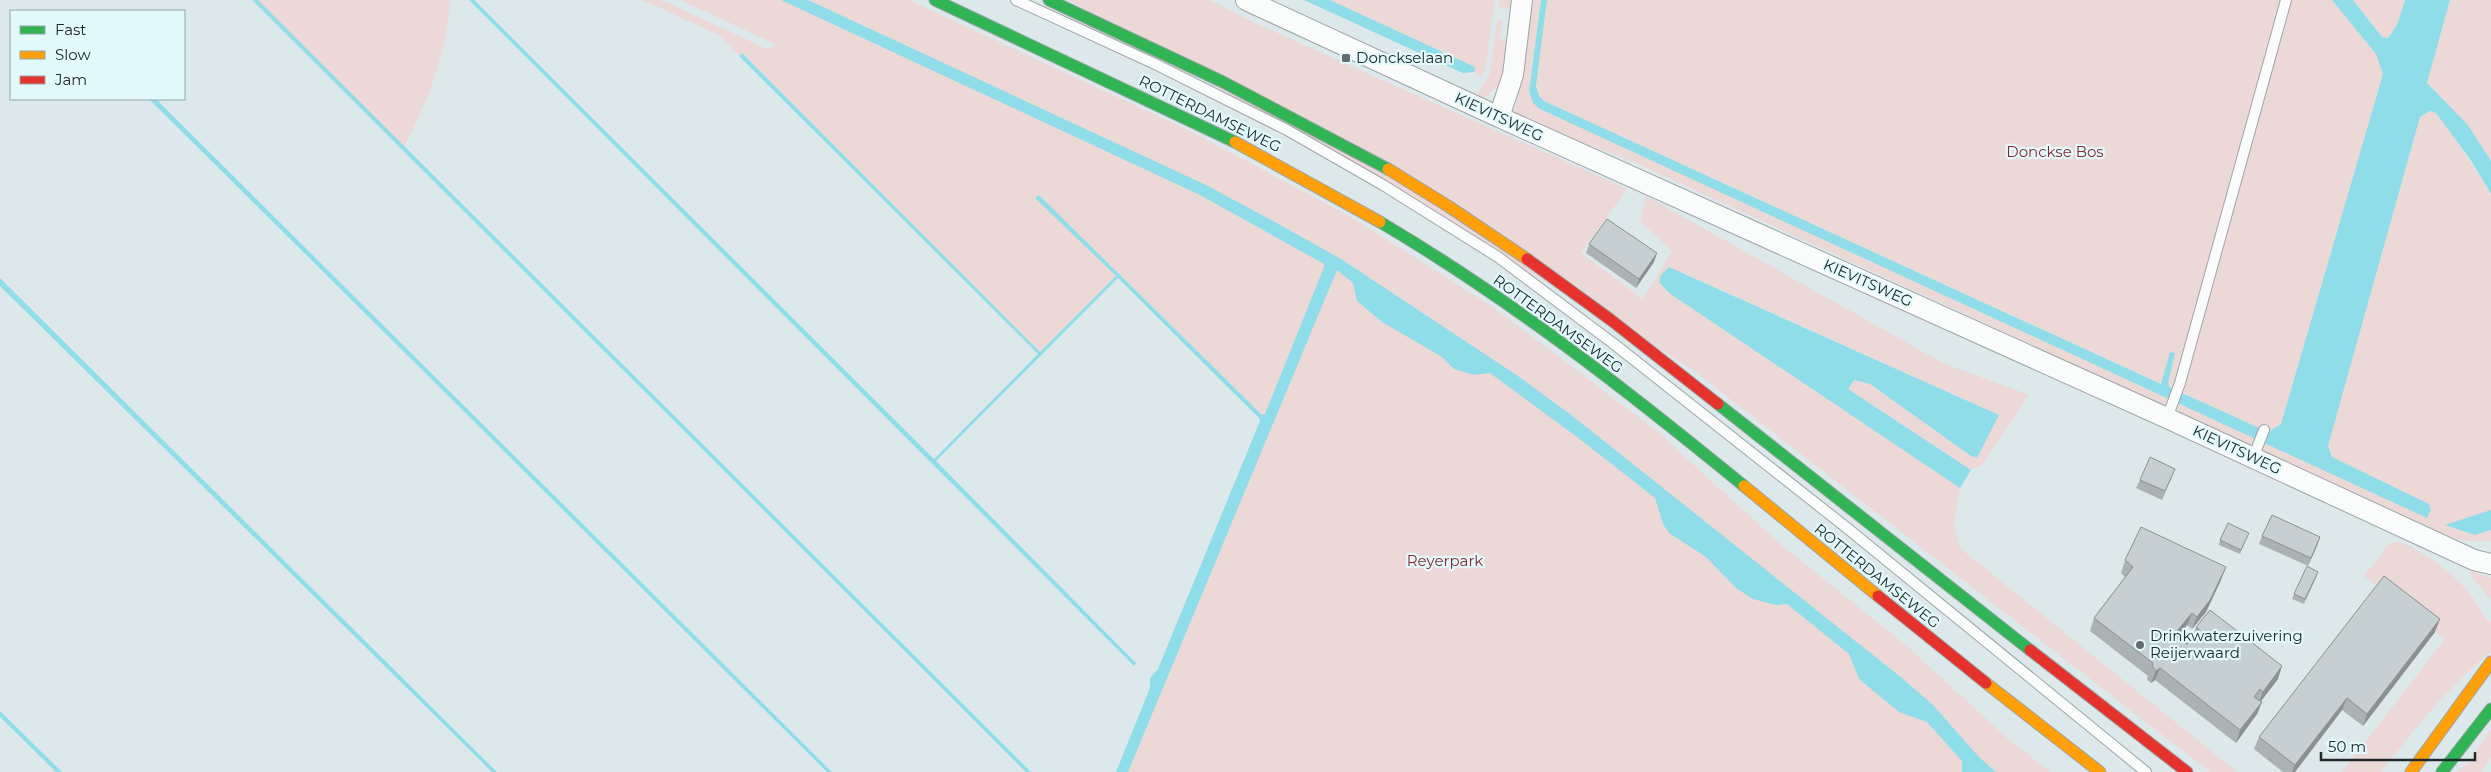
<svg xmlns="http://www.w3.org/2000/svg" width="2491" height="772" font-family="Montserrat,sans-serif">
	<rect width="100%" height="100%" fill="#dce8ea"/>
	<path fill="#edd8d8" d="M 258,0 L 450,0 C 446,54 429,99 404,147 Z
		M 642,0 L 662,0 L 769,50 L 775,44 L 681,0 L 781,0 L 813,14 L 822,7 L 808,0 L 909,0 L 1190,131 L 1351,217 L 1487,303 L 1657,431 L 1779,543 L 1908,647 L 2007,738 L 2050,772 L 1128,772 L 1279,407 L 1262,415 L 1107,262 L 1105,265 L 1116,276 L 1040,353 L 742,53 L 739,56 L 721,36 Z
		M 1069,0 L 1210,0 L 1257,24 L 1627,189 L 1581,253 L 1643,299 L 1672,251 L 1640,221 L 1646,196 L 1943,363 L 2029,395 L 1982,465 L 1971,470 L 1848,389 L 1854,380 L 1870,384 L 1971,456 L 1999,415 L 1684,273 L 1659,282 L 1669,293 L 1960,488 L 1954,525 L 1961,549 L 2237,772 L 2210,772 L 1689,367 Z
		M 1330,0 L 1495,0 L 1485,70 L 1481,77 L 1474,72 L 1475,67 Z
		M 1500,0 L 1514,0 L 1512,9 L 1499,8 Z
		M 1529,0 L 1541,0 L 1530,80 L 1540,109 L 2169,397 L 2163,405 L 1629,160 L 1577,141 L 1515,113 Z
		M 1547,0 L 2332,0 L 2376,54 L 2383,74 L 2281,424 L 2268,432 L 2169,387 L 2168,383 L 2175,353 L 2170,352 L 2162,384 L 1544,101 L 1539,96 L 1536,80 Z
		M 2353,0 L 2405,0 L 2397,25 L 2388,38 L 2383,37 Z
		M 2450,0 L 2491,0 L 2491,161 L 2468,125 L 2427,83 Z
		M 1497,20 L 1503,21 L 1499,39 L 1509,40 L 1504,75 L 1499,85 L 1484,98 L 1477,95 L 1490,73 Z
		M 2430,111 L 2436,113 L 2447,127 L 2491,194 L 2491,510 L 2446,525 L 2474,535 L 2491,530 L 2491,541 L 2467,541 L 2453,538 L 2264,452 L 2265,442 L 2428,518 L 2428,504 L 2332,457 L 2328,446 L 2420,117 Z
		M 2179,402 L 2255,438 L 2250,445 L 2177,411 Z
		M 2400,542 C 2427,553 2456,575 2473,598 C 2479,607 2483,616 2491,623 L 2491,652 C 2448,686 2415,729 2381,772 L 2342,772 L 2445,639 L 2364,576 L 2390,543 Z
		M 2472,571 L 2491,578 L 2491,600 L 2470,574 Z
		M 2491,729 L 2491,757 L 2481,772 L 2457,772 L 2469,762 Z"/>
	<path fill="#8fdde8" d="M 252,0 L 258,0 L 1031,772 L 1026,772 Z
		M 469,0 L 474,0 L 934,459 L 1038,354 L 739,56 L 742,53 L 1040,352 L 1116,276 L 1035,198 L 1039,195 L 1262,415 L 1265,414 L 1324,267 L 1324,264 L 1200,195 L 781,0 L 808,0 L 1206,185 L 1275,222 L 1341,259 L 1518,376 L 1570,414 L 1902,678 L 1933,705 L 1979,757 L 1996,772 L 1962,772 L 1962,761 L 1927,722 L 1899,712 L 1859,679 L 1849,654 L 1787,604 L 1776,605 L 1753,599 L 1736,588 L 1706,557 L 1669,533 L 1663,524 L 1655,498 L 1581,440 L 1490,373 L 1474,375 L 1454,369 L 1442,357 L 1382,322 L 1357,301 L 1353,283 L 1337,270 L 1128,772 L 1116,772 L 1150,688 L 1150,678 L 1158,669 L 1260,421 L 1259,418 L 1118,278 L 936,461 L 1136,663 L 1134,666 Z
		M 1304,0 L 1330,0 L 1475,67 L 1474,72 L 1463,73 Z
		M 1541,0 L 1547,0 L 1536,86 L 1539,96 L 1544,101 L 2161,384 L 2170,352 L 2175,353 L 2168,383 L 2169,387 L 2268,432 L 2281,424 L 2383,74 L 2376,54 L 2332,0 L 2353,0 L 2382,37 L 2388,38 L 2397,25 L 2405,0 L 2450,0 L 2427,83 L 2468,125 L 2491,161 L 2491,194 L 2472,162 L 2436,113 L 2430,111 L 2420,117 L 2328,446 L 2332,457 L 2429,504 L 2431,510 L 2427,518 L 1540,109 L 1533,103 L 1529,91 Z
		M 149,99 L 156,99 L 832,772 L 827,772 Z
		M 1669,267 L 1999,415 L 1977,458 L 1971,456 L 1870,384 L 1854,380 L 1848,389 L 1971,470 L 1960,488 L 1669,293 L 1659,282 L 1661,275 Z
		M 0,278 L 497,772 L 492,772 L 0,286 Z
		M 2491,510 L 2491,530 L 2475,535 L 2445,525 Z
		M 0,711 L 62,772 L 56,772 L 0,717 Z"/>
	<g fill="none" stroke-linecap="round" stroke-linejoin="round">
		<g stroke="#9ca5a6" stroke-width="12">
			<path id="lane" d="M 1016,0 L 1153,63 L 1287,130 L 1383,185 L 1498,257 L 1614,344 L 1847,528 L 2146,772
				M 2167,418 L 2180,383 L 2286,0
				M 2253,458 L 2264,430"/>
		</g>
		<g stroke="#9ca5a6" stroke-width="22">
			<path id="street" d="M 1246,0 L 1499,117 L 2167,418 L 2474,560 L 2491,564
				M 1499,117 L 1513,75 L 1522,0"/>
		</g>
		<g stroke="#9ca5a6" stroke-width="13">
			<path id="fast" d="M 935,0 L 1235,142
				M 1049,0 L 1223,82 L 1388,169
				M 1380,222 C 1509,298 1628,391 1744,486
				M 1718,404 L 2030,650
				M 2442,772 L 2491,709"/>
		</g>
		<g stroke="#9ca5a6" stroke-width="13">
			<path id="slow" d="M 1235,142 L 1380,222
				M 1388,169 L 1448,206 L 1527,259
				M 1744,486 L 1878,596
				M 1986,683 L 2100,772
				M 2411,772 L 2491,662"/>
		</g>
		<g stroke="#9ca5a6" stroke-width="13">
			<path id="jam" d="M 1527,259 L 1611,320 L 1718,404
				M 1878,596 L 1986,683
				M 2030,650 L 2187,772"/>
		</g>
		<use href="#lane" stroke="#fafcfc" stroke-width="10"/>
		<use href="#street" stroke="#fafcfc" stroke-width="20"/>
		<use href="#fast" stroke="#30b455" stroke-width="11"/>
		<use href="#slow" stroke="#ff9f0a" stroke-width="11"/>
		<use href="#jam" stroke="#e5322d" stroke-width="11"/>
	</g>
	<path fill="#aab2b4" d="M 1589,244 L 1654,262 L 1636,288 L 1586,253 Z
		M 2172,477 L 2162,500 L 2136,488 L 2140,480 Z
		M 2262,536 L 2320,537 L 2308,566 L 2259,544 Z
		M 2247,537 L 2240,554 L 2219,545 L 2220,540 Z
		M 2125,560 L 2221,580 L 2206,612 L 2192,629 L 2187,625 L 2177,638 L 2187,644 L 2193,637 L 2196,627 L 2278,679 L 2261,701 L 2262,702 L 2257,714 L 2236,743 L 2155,680 L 2151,683 L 2147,679 L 2148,676 L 2090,631 L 2094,618 L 2125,577 L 2121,573 Z
		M 2317,576 L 2304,604 L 2292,599 L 2294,594 Z
		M 2435,632 L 2363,726 L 2342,710 L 2295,772 L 2283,772 L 2254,749 L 2259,737 Z"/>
	<path fill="#8b9192" d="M 1657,253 L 1654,262 L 1636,288 L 1639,279 Z
		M 2320,537 L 2317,546 L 2308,566 L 2311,558 Z
		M 2226,567 L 2221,580 L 2206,612 L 2192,629 L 2197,617 Z
		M 2192,613 L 2187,625 L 2169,649 L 2173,636 Z
		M 2440,619 L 2435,632 L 2363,726 L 2367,714 Z
		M 2282,666 L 2278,679 L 2258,705 L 2263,692 Z
		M 2160,668 L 2155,680 L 2151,683 L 2156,671 Z
		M 2347,698 L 2342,710 L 2295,772 L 2292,772 L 2295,765 Z
		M 2262,702 L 2257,714 L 2236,743 L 2240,730 Z"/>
	<path fill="#c6cfd1" stroke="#8b9192" d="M 1607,219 L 1657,253 L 1639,279 L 1589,244 Z
		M 2150,457 L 2175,469 L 2165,491 L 2140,480 Z
		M 2272,515 L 2320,537 L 2311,558 L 2262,536 Z
		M 2228,523 L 2249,533 L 2241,550 L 2220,540 Z
		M 2141,527 L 2226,567 L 2210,600 L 2197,617 L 2192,613 L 2173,636 L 2187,644 L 2199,629 L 2196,627 L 2210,610 L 2282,666 L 2263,692 L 2260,689 L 2254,697 L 2262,702 L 2240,730 L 2160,668 L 2156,671 L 2152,666 L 2153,663 L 2094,618 L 2133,567 L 2125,560 Z
		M 2307,566 L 2318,572 L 2305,599 L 2294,594 Z
		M 2384,576 L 2440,619 L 2367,714 L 2347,698 L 2295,765 L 2259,737 Z"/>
	<g fill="#626c6e" stroke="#e3fafd" stroke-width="2">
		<rect x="1341" y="53" width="10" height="10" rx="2.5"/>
		<circle cx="2140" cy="645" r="5"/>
	</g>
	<g text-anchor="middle" stroke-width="4.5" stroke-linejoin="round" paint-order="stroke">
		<g font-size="15" fill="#21292b" stroke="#e3fafd" text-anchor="start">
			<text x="1356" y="63">Donckselaan</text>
			<text x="2150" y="641">Drinkwaterzuivering<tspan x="2150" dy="17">Reijerwaard</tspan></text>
		</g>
		<g font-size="15" fill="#21292b" stroke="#e3fafd">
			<text transform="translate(1210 114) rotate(26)" y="5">ROTTERDAMSEWEG</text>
			<text transform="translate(1499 117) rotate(25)" y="5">KIEVITSWEG</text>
			<text transform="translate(1868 283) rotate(24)" y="5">KIEVITSWEG</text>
			<text transform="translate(1558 324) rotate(36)" y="5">ROTTERDAMSEWEG</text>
			<text transform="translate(2237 450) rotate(25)" y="5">KIEVITSWEG</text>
			<text transform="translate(1877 576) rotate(39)" y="5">ROTTERDAMSEWEG</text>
		</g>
		<g font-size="15" fill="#87272f" stroke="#e3fafd">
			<text x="2055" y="157">Donckse Bos</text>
			<text x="1445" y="566">Reyerpark</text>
		</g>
	</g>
	<rect x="10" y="10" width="175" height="90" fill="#e3fafd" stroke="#95a6a9"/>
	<rect x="20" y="26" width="25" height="8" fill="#30b455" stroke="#95a6a9"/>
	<text x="55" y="35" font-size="15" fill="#21292b">Fast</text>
	<rect x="20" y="51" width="25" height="8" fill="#ff9f0a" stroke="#95a6a9"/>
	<text x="55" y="60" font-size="15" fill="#21292b">Slow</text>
	<rect x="20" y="76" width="25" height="8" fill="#e5322d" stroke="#95a6a9"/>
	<text x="55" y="85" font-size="15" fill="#21292b">Jam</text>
	<path d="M2321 752v8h154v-8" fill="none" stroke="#21292b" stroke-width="2.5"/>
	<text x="2328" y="752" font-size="15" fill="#21292b" stroke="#e3fafd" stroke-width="4" paint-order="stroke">50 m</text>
</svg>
